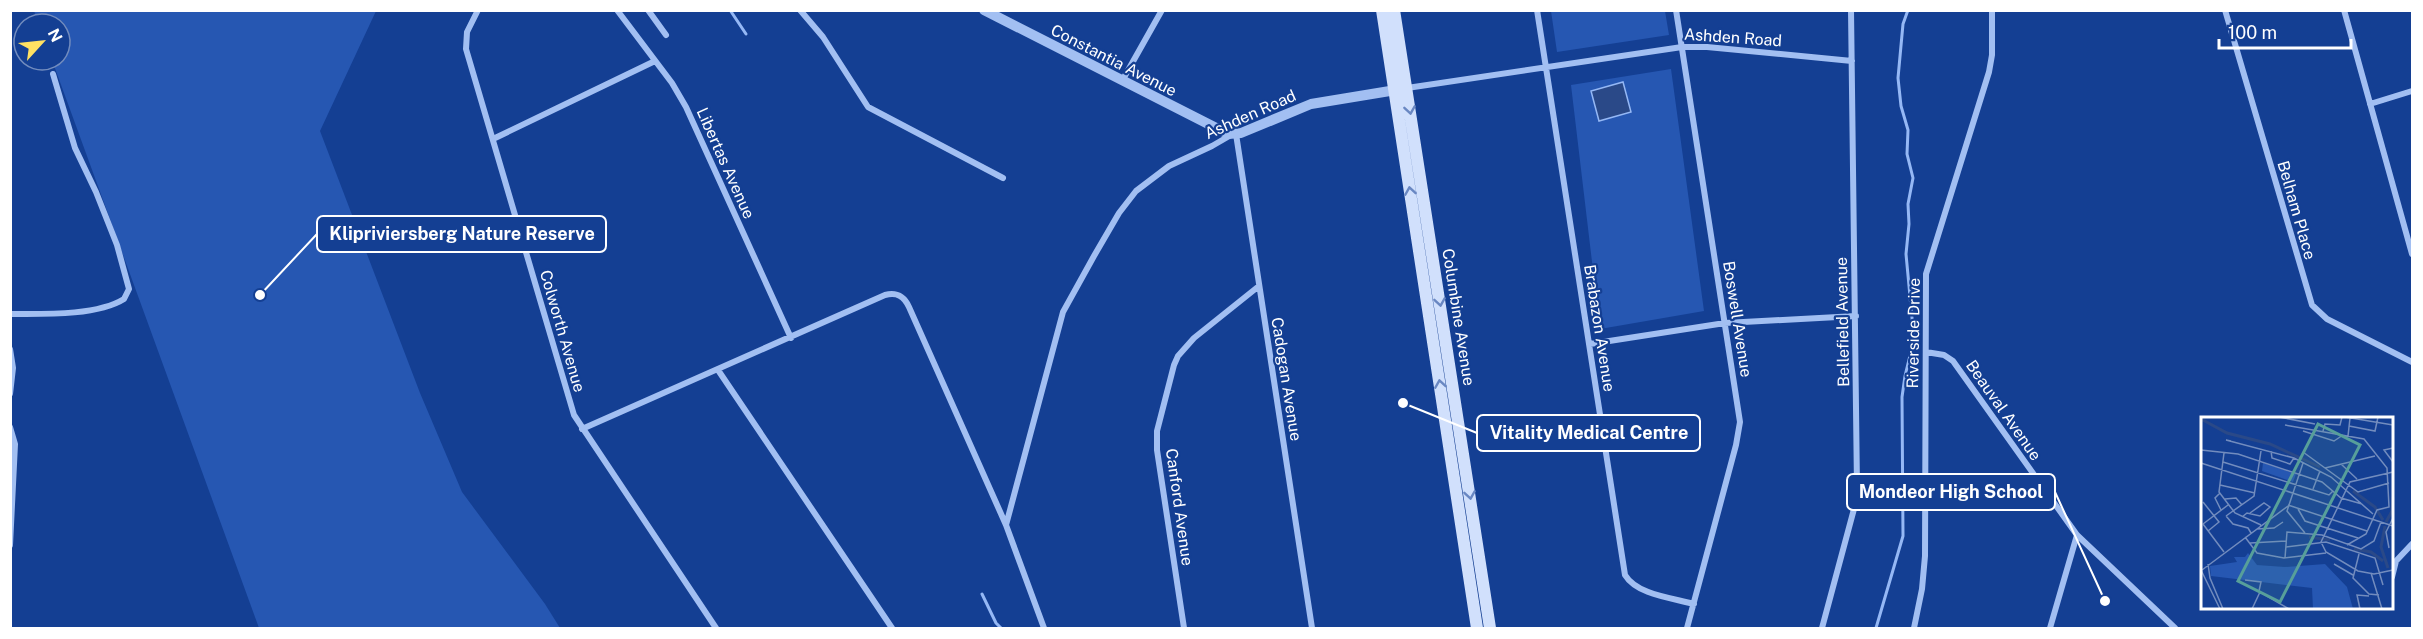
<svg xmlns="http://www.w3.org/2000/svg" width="2423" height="639" font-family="'Public Sans',sans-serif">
	<rect width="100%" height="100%" fill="#143f93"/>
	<path fill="#2657b2" d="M 34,11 L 376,11 L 320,131 L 420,393 L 462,492 L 545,604 L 560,628 L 259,628 L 52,60 L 60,60 L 60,24 L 39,24 Z
		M 1551,11 L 1665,11 L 1669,35 L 1557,52 Z
		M 1671,69 L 1704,311 L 1600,329 L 1571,85 Z"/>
	<path fill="#2a4988" stroke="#95b8f5" stroke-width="1.5" d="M 1623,82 L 1631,112 L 1599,121 L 1591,91 Z"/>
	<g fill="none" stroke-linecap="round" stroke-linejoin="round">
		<path stroke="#95b8f5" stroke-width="3" d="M 730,10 L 746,34
			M 982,594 L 996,623 L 1001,628
			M 1876,628 L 1903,536 L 1902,397 L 1905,376 L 1914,339 L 1906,254 L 1909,224 L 1908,204 L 1913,178 L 1907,154 L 1908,130 L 1901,106 L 1898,78 L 1903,24 L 1908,10"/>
		<path stroke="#a2bff2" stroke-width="6" d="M 478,10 L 467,32 L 466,49 L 574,415 L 716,628
			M 617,10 L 672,83 L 686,107 L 791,338
			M 648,10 L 666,35
			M 800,10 L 823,37 L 868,107 L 1003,178
			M 1537,10 L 1625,575 C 1637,595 1673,598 1694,604
			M 1676,10 L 1740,422 L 1736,445 L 1687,628
			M 2225,10 L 2312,305 L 2327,319 L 2412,362
			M 2344,10 L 2412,254
			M 1122,81 L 1162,10
			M 1407,88 L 1682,47 L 1707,47 L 1852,61
			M 2370,104 L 2412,91
			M 1236,134 L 1312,628
			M 493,139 L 655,61
			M 10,314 C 42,314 97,316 124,299 L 129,289 L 117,245 L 96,192 L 75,148 L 53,74
			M 1590,344 L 1725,323 L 1856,316
			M 10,349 L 13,368 L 10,394
			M 1926,352 L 1944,355 L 1953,361 L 2077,535 L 2175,628
			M 718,370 L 892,628
			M 10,427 L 15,444 L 10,545
			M 582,429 L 885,295 C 897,292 904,296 909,307 L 1006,525 L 1044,628
			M 1006,525 L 1063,312 L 1094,256 L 1119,213 L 1136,191 L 1169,166 L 1212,146 L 1231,135
			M 2392,577 L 2396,561 L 2412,544
			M 1184,628 L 1157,450 L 1157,431 L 1174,365 L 1178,356 L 1194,338 L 1259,286
			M 1822,628 L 1854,509 L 1857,487 L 1851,10
			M 1914,628 L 1922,589 L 1925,556 L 1926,274 L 1989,72 L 1992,55 L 1992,10
			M 2050,628 L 2077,535"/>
		<path stroke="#a2bff2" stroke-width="10" d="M 984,10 L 1228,134 L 1241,133 L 1311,104 L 1402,89"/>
		<path stroke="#d1e0fc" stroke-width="12" d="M 1382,10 L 1477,628
			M 1394,10 L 1490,628"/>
	</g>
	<defs><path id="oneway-chevron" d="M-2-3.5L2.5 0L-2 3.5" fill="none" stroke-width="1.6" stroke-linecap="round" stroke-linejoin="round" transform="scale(1.5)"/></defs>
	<g stroke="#6987c2">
		<use href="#oneway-chevron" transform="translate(1410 110) rotate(81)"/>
		<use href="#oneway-chevron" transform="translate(1410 191) rotate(-99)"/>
		<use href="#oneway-chevron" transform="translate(1440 302) rotate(81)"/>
		<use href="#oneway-chevron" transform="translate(1440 384) rotate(-99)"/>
		<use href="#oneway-chevron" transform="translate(1470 495) rotate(81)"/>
	</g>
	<g text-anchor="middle" stroke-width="4.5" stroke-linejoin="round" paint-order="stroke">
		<g font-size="16" fill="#fff" stroke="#143f93">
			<text transform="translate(1733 37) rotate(4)" y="6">Ashden Road</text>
			<text transform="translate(1114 60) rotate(27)" y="6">Constantia Avenue</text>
			<text transform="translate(1250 114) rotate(-24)" y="6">Ashden Road</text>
			<text transform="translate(726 163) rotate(66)" y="6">Libertas Avenue</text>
			<text transform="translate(2297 210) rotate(74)" y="6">Belham Place</text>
			<text transform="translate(1459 317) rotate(81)" y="6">Columbine Avenue</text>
			<text transform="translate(1738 319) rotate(81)" y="6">Boswell Avenue</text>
			<text transform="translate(1842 322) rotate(-91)" y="6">Bellefield Avenue</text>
			<text transform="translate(1600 328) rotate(81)" y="6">Brabazon Avenue</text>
			<text transform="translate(563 331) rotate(74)" y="6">Colworth Avenue</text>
			<text transform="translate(1913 333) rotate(-89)" y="6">Riverside Drive</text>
			<text transform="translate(1287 379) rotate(81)" y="6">Cadogan Avenue</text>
			<text transform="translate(2004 410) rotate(55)" y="6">Beauval Avenue</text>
			<text transform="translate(1180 507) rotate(82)" y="6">Canford Avenue</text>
		</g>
	</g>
	<g transform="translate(2201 417)">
		<rect width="192" height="192" fill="#143f93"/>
		<path d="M 62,46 L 95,57 L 92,65 L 61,54 ZM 47,136 L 56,148 L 84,150 L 124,147 L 146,170 L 152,192 L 112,192 L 111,171 L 10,159 L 9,149 L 36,145 L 33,140 L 44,140 Z" fill="#2657b2"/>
		<path fill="none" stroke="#2a4988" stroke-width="3" d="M 0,2 L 26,16 L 69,27 L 119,50M 152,74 L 174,90 L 182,103M 185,105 L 191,94 L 192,80M 184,109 L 180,130 L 187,151M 108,120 L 129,123M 153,132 L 170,135 L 182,144"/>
		<path fill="none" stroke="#728cbe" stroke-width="1.5" d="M 78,0 L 114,7M 144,0 L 192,8M 84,8 L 163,22 L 186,51 L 188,90 L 176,93 L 165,117 L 146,128M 148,9 L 174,14 L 177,0M 102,14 L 133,24 L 142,18M 122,14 L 124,7 L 139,8 L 141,0M 147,19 L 149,1M 30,24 L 25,23 L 93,41 L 130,60 L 172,97M 192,31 L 183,33 L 192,45M 0,33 L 37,37 L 121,65 L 140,81 L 161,87M 70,34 L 71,41 L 89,47 L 93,41M 102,35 L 157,75 L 188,66M 23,36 L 18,75 L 34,96 L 60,108M 22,45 L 128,78 L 132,74M 0,46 L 192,109M 102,46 L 86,94 L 104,116M 140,47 L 156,62M 124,51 L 174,39M 192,55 L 149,65 L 120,125 L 125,135 L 157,154 L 173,157 L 192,153M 19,68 L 54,76M 112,72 L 119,54M 19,76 L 14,81 L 20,93M 24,82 L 35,81 L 41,88M 2,85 L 18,105 L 7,114M 87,88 L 166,114M 97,92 L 104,104 L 157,121M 25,99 L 53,79 L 60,34M 25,99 L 32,107 L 47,111 L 50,116M 41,100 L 46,96 L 59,99 L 69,90 L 63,86 L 49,96M 2,107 L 23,135M 2,107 L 27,88M 56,112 L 73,111 L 82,105M 44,120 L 56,136 L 83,141 L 125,136M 49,126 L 85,124M 85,130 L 125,125 L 174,141 L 182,168M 188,131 L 185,115 L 192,101M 158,137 L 152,161 L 168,177 L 178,178M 84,141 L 86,115 L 121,118 L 160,132 L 173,124 L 180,105M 7,147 L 9,161 L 22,192M 133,147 L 152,158M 0,153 L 19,192M 1,153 L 87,89M 170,156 L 181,192M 44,163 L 60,165 L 58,174M 51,192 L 59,175 L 88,192M 159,192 L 156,178 L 168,179"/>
		<path fill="#579f9a" fill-opacity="0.15" stroke="#579f9a" stroke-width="3" d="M 117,7 L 159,28 L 79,185 L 37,164 Z"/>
		<rect width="192" height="192" fill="none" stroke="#fff" stroke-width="3"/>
	</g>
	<path fill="none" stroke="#fff" stroke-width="2" d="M260 295L317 234M1403 403L1477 433M2105 601L2055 492"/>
	<g fill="#fff" stroke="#143f93" stroke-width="2">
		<circle cx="260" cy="295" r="6"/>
		<circle cx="1403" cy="403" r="6"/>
		<circle cx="2105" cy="601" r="6"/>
	</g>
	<g fill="#143f93" stroke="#fff" stroke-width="2">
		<rect x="317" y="216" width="289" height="36" rx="6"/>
		<rect x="1477" y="415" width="223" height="36" rx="6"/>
		<rect x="1847" y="474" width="208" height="36" rx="6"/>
	</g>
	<g font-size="18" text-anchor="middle" font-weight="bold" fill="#fff">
		<text x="462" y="240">Klipriviersberg Nature Reserve</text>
		<text x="1589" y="439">Vitality Medical Centre</text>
		<text x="1951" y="498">Mondeor High School</text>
	</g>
	<rect width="2423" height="639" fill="none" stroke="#ffffff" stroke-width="24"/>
	<g transform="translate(42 42) rotate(63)"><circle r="28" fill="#143f93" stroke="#728cbe" stroke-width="1.5"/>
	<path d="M0-4.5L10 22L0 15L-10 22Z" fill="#ffe163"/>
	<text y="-9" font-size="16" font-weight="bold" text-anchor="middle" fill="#ffffff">N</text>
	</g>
	<path d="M2219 39v9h132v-9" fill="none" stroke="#ffffff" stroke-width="3"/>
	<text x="2228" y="39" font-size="18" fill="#ffffff" stroke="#143f93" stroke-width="4.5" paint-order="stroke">100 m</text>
</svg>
